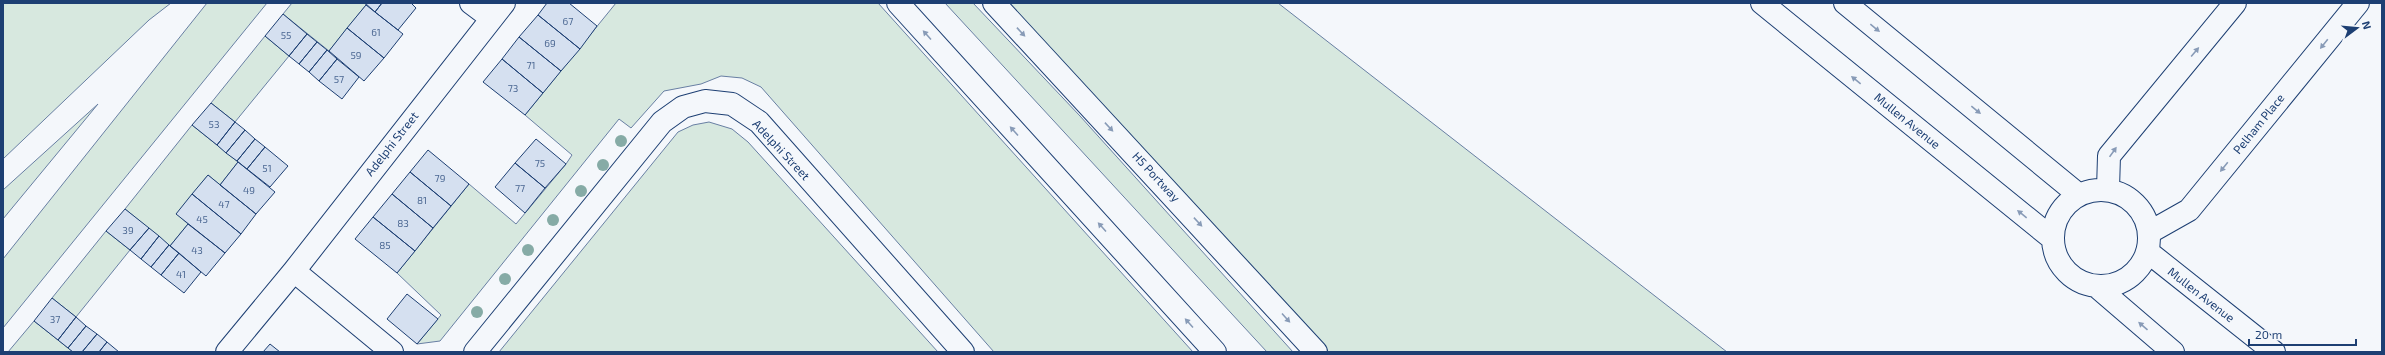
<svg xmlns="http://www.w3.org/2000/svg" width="2385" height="355" font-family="'Exo 2',sans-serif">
	<rect width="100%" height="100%" fill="#f4f7fb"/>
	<path fill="#d7e8df" stroke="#687fa3" d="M 3,3 L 171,3 L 149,20 L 3,159 Z
		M 207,3 L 267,3 L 3,328 L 3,259 Z
		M 292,3 L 364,3 L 366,5 L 329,51 L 283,14 Z
		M 616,3 L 878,3 L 1193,352 L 994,352 L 761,87 L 742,78 L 721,76 L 701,84 L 664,91 L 631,128 L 619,119 L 440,341 L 417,344 L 441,315 L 397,273 L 469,184 L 516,224 L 566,164 L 572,155 L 525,115 Z
		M 945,3 L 973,3 L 1080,116 L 1293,352 L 1267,352 Z
		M 994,3 L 1278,3 L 1727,352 L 1318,352 Z
		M 265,36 L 289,56 L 235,122 L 211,103 Z
		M 98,104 L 3,219 L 3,190 Z
		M 709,122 L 732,129 L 748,142 L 938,352 L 499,352 L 678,132 L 693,125 Z
		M 192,125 L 238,162 L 220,185 L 208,175 L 177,214 L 188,224 L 170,246 L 125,209 Z
		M 106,231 L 130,250 L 76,317 L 52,298 Z
		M 34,321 L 68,348 L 73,352 L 8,352 Z"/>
	<path fill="#d5e0f0" stroke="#1d3f73" d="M 365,3 L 382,3 L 375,12 Z
		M 382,3 L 411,3 L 416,8 L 398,30 L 375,12 Z
		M 547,3 L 569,3 L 597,26 L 580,49 L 538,15 Z
		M 366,5 L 403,34 L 384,58 L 347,28 Z
		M 283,14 L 307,34 L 289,56 L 265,36 Z
		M 538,15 L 580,49 L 561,71 L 519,37 Z
		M 347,28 L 384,58 L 364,81 L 329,51 Z
		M 307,34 L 317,42 L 299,64 L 289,56 Z
		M 519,37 L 561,71 L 543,93 L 502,59 Z
		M 317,42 L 327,50 L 309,72 L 299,64 Z
		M 327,50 L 337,59 L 319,81 L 309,72 Z
		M 337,59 L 359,77 L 342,99 L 319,81 Z
		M 502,59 L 543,93 L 525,115 L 483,82 Z
		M 211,103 L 235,122 L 217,145 L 192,125 Z
		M 235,122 L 245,130 L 226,153 L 217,145 Z
		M 245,130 L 255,139 L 237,161 L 226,153 Z
		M 255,139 L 265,147 L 247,169 L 237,161 Z
		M 536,139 L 566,164 L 545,188 L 515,163 Z
		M 265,147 L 288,166 L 270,187 L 247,169 Z
		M 428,150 L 469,184 L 451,206 L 410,172 Z
		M 238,162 L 275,192 L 256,214 L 220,185 Z
		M 515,163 L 545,188 L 525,213 L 495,187 Z
		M 410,172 L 451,206 L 433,228 L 392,194 Z
		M 208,175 L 256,214 L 241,234 L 192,194 Z
		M 192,194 L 241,234 L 225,253 L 176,214 Z
		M 392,194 L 433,228 L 415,251 L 373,217 Z
		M 125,209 L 149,228 L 130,250 L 106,231 Z
		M 373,217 L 415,251 L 397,273 L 355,239 Z
		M 188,224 L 225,253 L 206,276 L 170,246 Z
		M 149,228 L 159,236 L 141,259 L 130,250 Z
		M 159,236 L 169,245 L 151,267 L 141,259 Z
		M 169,245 L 179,253 L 161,275 L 151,267 Z
		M 179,253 L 201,272 L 184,293 L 161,275 Z
		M 407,294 L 438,319 L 417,344 L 387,319 Z
		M 52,298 L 76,317 L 58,340 L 34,321 Z
		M 76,317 L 86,326 L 68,348 L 58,340 Z
		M 86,326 L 97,334 L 82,352 L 73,352 L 68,348 Z
		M 97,334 L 107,342 L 99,352 L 82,352 Z
		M 107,342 L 119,352 L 99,352 Z
		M 270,344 L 280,352 L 263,352 Z"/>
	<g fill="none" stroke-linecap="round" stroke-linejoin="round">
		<g stroke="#1d3f73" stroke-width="24">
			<path id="minor" d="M 471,3 L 491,18
				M 1762,3 L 2053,239
				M 1845,3 L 2079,195
				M 2108,189 L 2109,156 L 2235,3
				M2053 238a48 48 0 1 1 96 0a48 48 0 1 1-96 0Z
				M 2150,232 L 2189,210 L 2358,3
				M 2148,252 L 2274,352
				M 294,271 L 392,352
				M 2096,286 L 2173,352
				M 227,352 L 294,271 L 504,3
				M 475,352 L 662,122 L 683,107 L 705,101 L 732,104 L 759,122 L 963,352"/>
		</g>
		<g stroke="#1d3f73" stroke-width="24">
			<path id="primary" d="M 898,3 L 1215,352
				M 994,3 L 1316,352"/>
		</g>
		<use href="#minor" stroke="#f4f7fb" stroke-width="22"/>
		<use href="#primary" stroke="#f4f7fb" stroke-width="22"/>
	</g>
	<g fill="#86aba6">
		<circle cx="621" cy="141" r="6"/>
		<circle cx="603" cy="165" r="6"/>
		<circle cx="581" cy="191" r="6"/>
		<circle cx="553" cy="220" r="6"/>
		<circle cx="528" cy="250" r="6"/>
		<circle cx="505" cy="279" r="6"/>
		<circle cx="477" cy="312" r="6"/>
	</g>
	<defs><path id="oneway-solid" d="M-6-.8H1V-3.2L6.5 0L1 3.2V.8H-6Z"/></defs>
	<g fill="#889bb7">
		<use href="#oneway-solid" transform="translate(1875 28) rotate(39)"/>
		<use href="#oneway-solid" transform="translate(1021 32) rotate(47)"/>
		<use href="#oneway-solid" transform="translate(927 35) rotate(-132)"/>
		<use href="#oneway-solid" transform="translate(2324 44) rotate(129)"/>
		<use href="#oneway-solid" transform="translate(2195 52) rotate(-50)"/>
		<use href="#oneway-solid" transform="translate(1856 80) rotate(-141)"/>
		<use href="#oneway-solid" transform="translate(1976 110) rotate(39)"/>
		<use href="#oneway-solid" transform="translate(1109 127) rotate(47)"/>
		<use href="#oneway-solid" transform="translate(1014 131) rotate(-132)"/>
		<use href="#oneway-solid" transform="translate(2113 152) rotate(-55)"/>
		<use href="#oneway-solid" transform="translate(2224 167) rotate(129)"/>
		<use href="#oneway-solid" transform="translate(2022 214) rotate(-141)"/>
		<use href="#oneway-solid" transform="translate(1198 222) rotate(47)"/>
		<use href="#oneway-solid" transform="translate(1102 227) rotate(-132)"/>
		<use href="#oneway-solid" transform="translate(1286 318) rotate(48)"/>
		<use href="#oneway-solid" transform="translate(1189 323) rotate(-132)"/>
		<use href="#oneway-solid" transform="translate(2143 326) rotate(-139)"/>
	</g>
	<g text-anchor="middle" stroke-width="3" stroke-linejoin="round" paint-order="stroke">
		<g font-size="10" fill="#4b6792">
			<text x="568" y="25">67</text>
			<text x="376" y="36">61</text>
			<text x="286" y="39">55</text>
			<text x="550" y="47">69</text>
			<text x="356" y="59">59</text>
			<text x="531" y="69">71</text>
			<text x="339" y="83">57</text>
			<text x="513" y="92">73</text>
			<text x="214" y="128">53</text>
			<text x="540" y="167">75</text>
			<text x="267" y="172">51</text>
			<text x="440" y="182">79</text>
			<text x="520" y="192">77</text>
			<text x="249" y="194">49</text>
			<text x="422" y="204">81</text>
			<text x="224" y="208">47</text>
			<text x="202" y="223">45</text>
			<text x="403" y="227">83</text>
			<text x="128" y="234">39</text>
			<text x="385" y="249">85</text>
			<text x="197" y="254">43</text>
			<text x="181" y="278">41</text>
			<text x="55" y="323">37</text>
		</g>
		<g font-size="12" fill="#1d3f73" stroke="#f4f7fb">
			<text transform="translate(1907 121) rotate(39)" y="4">Mullen Avenue</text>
			<text transform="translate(2259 124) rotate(-51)" y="4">Pelham Place</text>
			<text transform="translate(392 144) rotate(-52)" y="4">Adelphi Street</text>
			<text transform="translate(781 150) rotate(47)" y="4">Adelphi Street</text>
			<text transform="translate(1156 177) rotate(47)" y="4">H5 Portway</text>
			<text transform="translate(2201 295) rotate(38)" y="4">Mullen Avenue</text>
		</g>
	</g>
	<rect width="2385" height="355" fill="none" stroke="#1d3f73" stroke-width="8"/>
	<g transform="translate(2357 28) rotate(74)" stroke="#f4f7fb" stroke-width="3" paint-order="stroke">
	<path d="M0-3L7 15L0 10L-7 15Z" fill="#1d3f73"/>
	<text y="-6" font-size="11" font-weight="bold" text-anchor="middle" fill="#1d3f73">N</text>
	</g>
	<path d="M2249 339v6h107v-6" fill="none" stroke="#1d3f73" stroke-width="2"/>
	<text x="2255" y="339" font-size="12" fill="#1d3f73" stroke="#f4f7fb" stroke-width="3" paint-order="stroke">20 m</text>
</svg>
